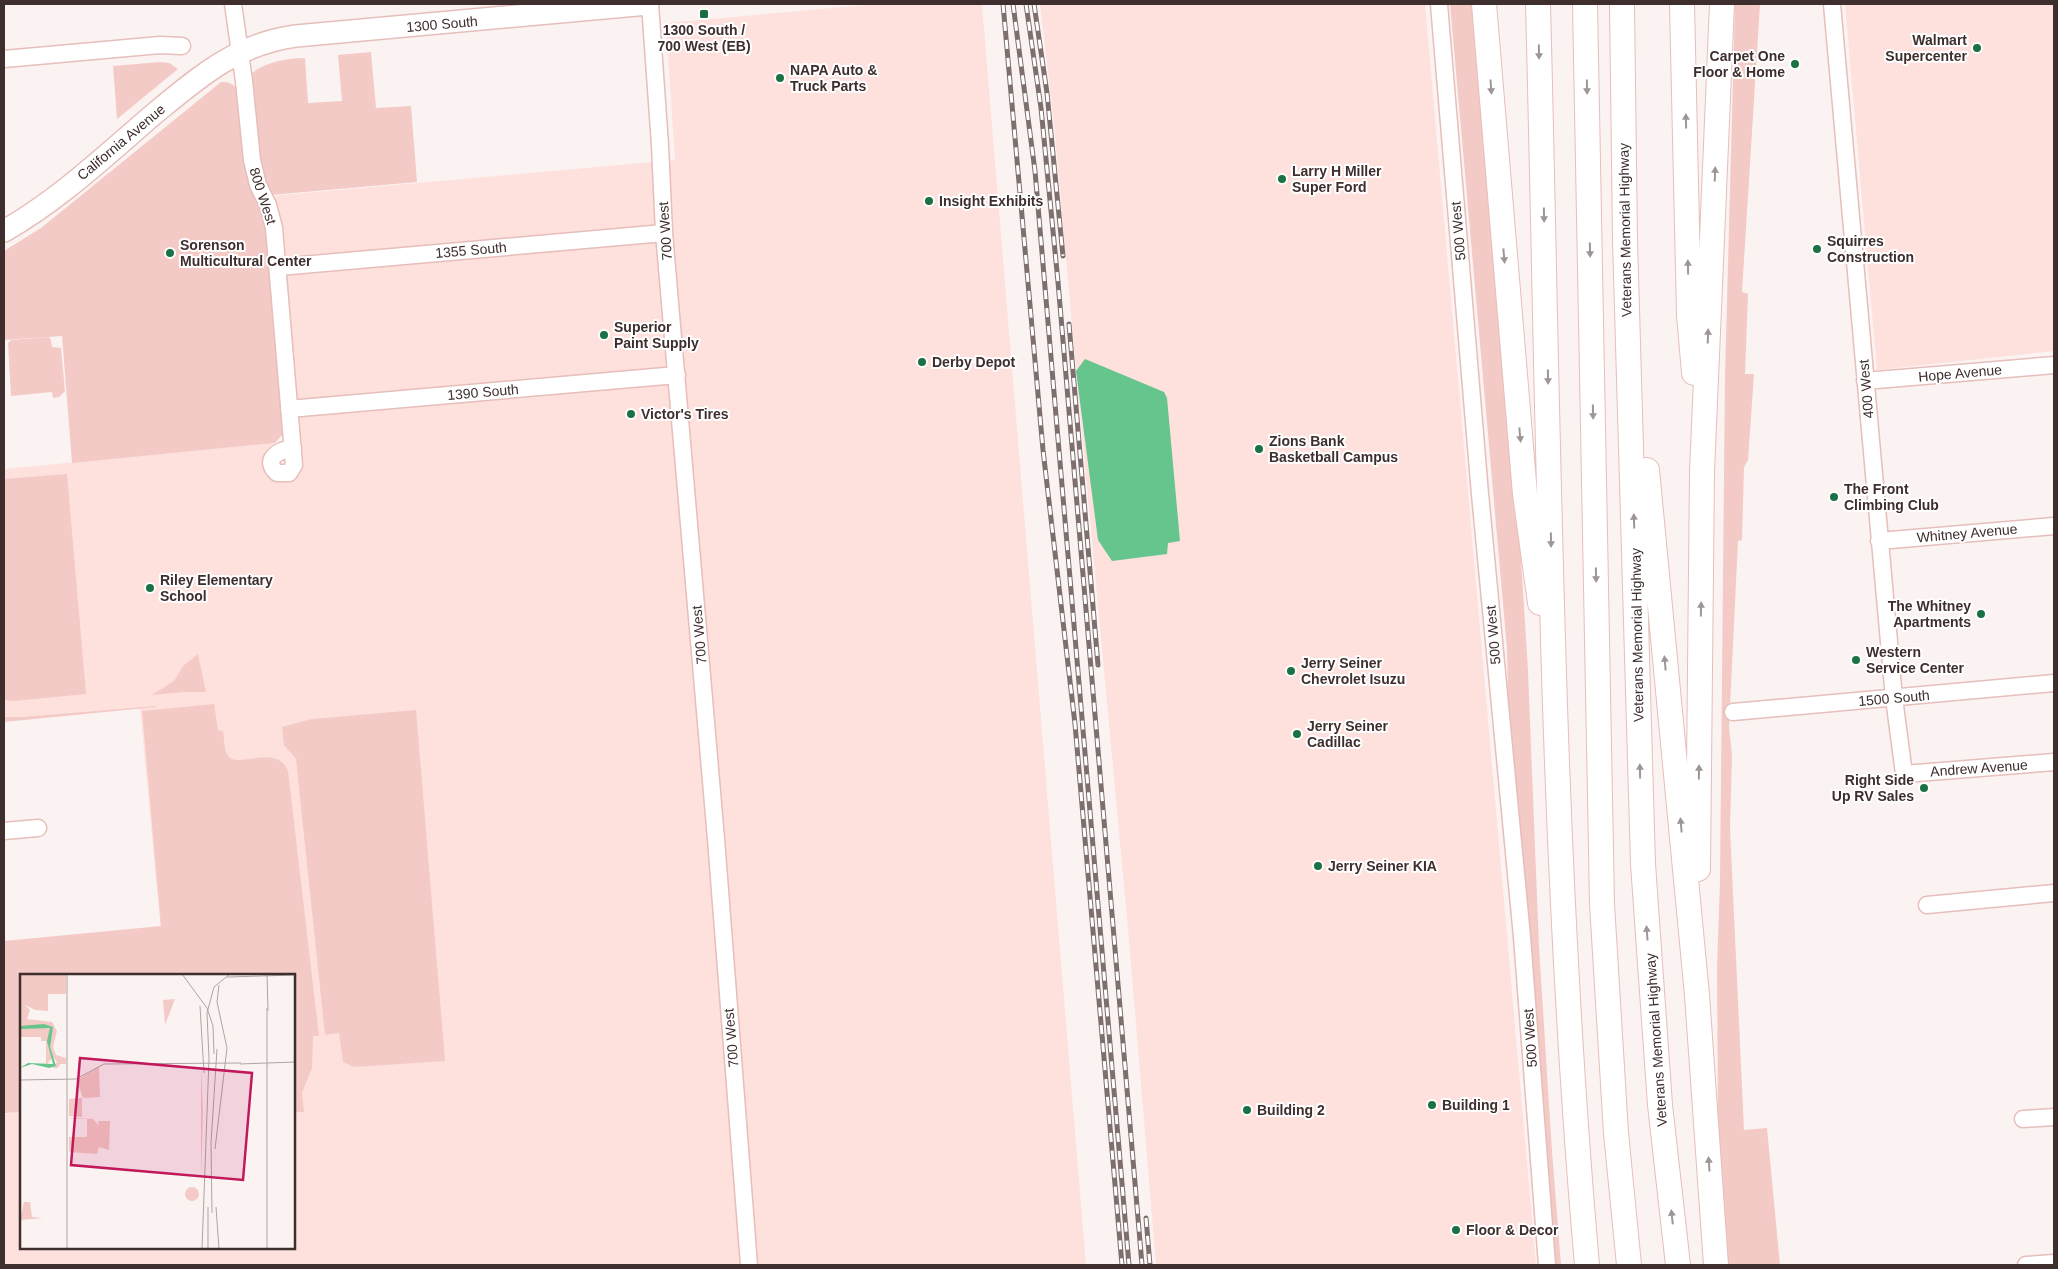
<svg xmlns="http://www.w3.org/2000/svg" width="2058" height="1269" font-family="Helvetica,sans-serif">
	<rect width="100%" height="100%" fill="#fbf3f2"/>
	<path fill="#fee0dd" d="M 876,4 L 982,4 L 1086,1265 L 4,1265 L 4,1114 L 21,1112 L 21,1248 L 294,1248 L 294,975 L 165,975 L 140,708 L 4,721 L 4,469 L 275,443 L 269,447 L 263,457 L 263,470 L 274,482 L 288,482 L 299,470 L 282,229 L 271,196 L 675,160 L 666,23 Z
		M 1040,4 L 1425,4 L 1536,1265 L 1156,1265 L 1129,940 L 1071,314 L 1054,124 Z
		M 1845,4 L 2054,4 L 2054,351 L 1877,370 Z"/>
	<path fill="#f3cac6" d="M 1450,4 L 1471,4 L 1474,13 L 1517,495 L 1528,671 L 1539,947 L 1552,1151 L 1561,1265 L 1553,1265 L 1509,749 L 1507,649 Z
		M 1735,4 L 1760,4 L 1742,292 L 1748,294 L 1745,374 L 1754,374 L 1748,460 L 1744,467 L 1742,540 L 1738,541 L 1729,727 L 1732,755 L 1730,829 L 1744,1130 L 1767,1128 L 1780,1265 L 1727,1265 L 1718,1121 L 1717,968 L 1720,880 L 1725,376 Z
		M 371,52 L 376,108 L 411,106 L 417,182 L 271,195 L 266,187 L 259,162 L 252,73 C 266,62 287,58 305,58 L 308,103 L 342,101 L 338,55 Z
		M 160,62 L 169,63 L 178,69 L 117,119 L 113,66 Z
		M 221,82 C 229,82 233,83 238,90 L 266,220 L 283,434 L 275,443 L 72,463 L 62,336 L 4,340 L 4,251 L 41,228 Z
		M 49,337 L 51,340 L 52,347 L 61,348 L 65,391 L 59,397 L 53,398 L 52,392 L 11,396 L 8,343 L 11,340 Z
		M 67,474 L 86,694 L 14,701 L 4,700 L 4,479 Z
		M 198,654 L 206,692 L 184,692 L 152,695 L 174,681 L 183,666 Z
		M 214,704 L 218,730 L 223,731 C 224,737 224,748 227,754 C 235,772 276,741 288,771 L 319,1036 L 313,1036 L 312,1068 L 302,1093 L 304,1112 L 294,1112 L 294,975 L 21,975 L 21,1112 L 4,1113 L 4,941 L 161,926 L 142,711 Z
		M 156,706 L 156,707 L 4,722 L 4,717 L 23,717 Z
		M 416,710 L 445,1061 L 354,1067 L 343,1062 L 339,1033 L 325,1035 L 297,769 L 296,759 L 284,745 L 282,727 L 312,719 Z"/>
	<path fill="#66c58c" d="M 1085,359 L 1164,392 L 1167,398 L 1180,541 L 1168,543 L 1167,554 L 1112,561 L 1098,540 L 1076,371 Z"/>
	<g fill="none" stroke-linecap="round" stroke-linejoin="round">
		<g stroke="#e6beba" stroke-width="19">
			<path id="minor" d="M 233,4 L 244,81 L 252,160 L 258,185 L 268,205 L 274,228 L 294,465 L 289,473 L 277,473 C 262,459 279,450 293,448
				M 650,4 L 660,145 L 664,233 L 716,839 L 749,1265
				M 1439,4 L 1480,494 L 1522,937 L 1547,1265
				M 1832,4 L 1894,698 L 1904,774 L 2054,762
				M 4,59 L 160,45 L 182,46
				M 279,267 L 664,233
				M 1865,381 L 2054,365
				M 289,409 L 677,375
				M 1879,541 L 2054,526
				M 1733,712 L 2054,683
				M 4,831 L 38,828
				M 1927,905 L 2054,893
				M 2023,1119 L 2054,1117
				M 2026,1265 L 2054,1263"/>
		</g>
		<g stroke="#e6beba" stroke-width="24">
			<path id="major" d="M 4,231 C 59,200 106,155 154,114 C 199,77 236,44 296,36 L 648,4"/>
		</g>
		<g stroke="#e6beba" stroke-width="26">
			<path id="highway" d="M 1484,4 L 1525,494 L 1540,603
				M 1538,4 C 1549,424 1550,846 1587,1265
				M 1585,4 L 1602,904 L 1616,1133 L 1629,1265
				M 1622,4 L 1625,240 L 1643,864 L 1660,1105 L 1678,1265
				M 1682,4 L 1689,315 L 1694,373
				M 1647,470 L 1697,995 L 1716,1265
				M 1698,869 L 1702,472 L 1722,4"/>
		</g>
		<use href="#minor" stroke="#fff" stroke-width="16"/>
		<use href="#major" stroke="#fff" stroke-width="21"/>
		<use href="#highway" stroke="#fff" stroke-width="24"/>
		<g stroke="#7c6f6e" stroke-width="5">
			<path id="rail" d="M 1003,4 L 1043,450 L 1075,724 L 1122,1265
				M 1013,4 L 1035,171 L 1129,1265
				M 1026,4 L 1041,108 L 1058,282 L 1142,1265
				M 1034,4 L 1047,93 L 1063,256
				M 1069,324 L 1098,665
				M 1146,1218 L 1150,1265"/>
		</g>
		<use href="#rail" stroke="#fff" stroke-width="3" stroke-dasharray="9" stroke-linecap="butt"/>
	</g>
	<defs><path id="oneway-solid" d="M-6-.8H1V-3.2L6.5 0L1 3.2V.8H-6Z" transform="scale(1.25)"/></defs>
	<g fill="#9e9696">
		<use href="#oneway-solid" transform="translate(1539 52) rotate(89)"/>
		<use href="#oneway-solid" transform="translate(1491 87) rotate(86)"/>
		<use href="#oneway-solid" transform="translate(1587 87) rotate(89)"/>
		<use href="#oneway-solid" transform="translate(1686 121) rotate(-91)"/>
		<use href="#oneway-solid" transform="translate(1715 174) rotate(-88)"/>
		<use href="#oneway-solid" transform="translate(1544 215) rotate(89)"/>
		<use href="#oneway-solid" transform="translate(1590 250) rotate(89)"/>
		<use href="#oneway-solid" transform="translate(1504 256) rotate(85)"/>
		<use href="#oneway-solid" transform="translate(1688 267) rotate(-91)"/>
		<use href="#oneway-solid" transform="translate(1708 336) rotate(-88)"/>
		<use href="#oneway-solid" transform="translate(1548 377) rotate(89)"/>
		<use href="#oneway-solid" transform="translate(1593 412) rotate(89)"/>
		<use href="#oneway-solid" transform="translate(1520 435) rotate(85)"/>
		<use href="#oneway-solid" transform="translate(1634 521) rotate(-92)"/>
		<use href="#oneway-solid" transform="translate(1551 540) rotate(89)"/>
		<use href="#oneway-solid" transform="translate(1596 575) rotate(89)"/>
		<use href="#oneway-solid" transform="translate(1701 609) rotate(-89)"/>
		<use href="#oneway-solid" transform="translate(1665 663) rotate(-95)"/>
		<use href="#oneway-solid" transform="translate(1640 771) rotate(-91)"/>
		<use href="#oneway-solid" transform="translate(1699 772) rotate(-89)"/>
		<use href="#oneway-solid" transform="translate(1681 825) rotate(-95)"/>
		<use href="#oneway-solid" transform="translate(1647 933) rotate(-94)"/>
		<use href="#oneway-solid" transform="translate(1709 1164) rotate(-94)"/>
		<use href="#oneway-solid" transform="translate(1672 1217) rotate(-96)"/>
	</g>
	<g fill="#197144" stroke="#fff" stroke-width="2">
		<rect x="699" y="9" width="10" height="10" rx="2.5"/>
		<circle cx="1977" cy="48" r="5"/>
		<circle cx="1795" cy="64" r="5"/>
		<circle cx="780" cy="78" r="5"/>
		<circle cx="1282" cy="179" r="5"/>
		<circle cx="929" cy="201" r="5"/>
		<circle cx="1817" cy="249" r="5"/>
		<circle cx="170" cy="253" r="5"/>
		<circle cx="604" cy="335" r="5"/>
		<circle cx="922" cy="362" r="5"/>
		<circle cx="631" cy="414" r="5"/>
		<circle cx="1259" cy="449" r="5"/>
		<circle cx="1834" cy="497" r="5"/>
		<circle cx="150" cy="588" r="5"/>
		<circle cx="1981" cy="614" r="5"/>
		<circle cx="1856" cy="660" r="5"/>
		<circle cx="1291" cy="671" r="5"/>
		<circle cx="1297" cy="734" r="5"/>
		<circle cx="1924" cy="788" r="5"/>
		<circle cx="1318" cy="866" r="5"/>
		<circle cx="1432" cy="1105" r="5"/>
		<circle cx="1247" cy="1110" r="5"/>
		<circle cx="1456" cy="1230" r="5"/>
	</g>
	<g text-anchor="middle" stroke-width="4" stroke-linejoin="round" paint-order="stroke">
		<g font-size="14" fill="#3e2e2d" stroke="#fff">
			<text transform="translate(442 24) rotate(-5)" y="5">1300 South</text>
			<text transform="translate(121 142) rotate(-40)" y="5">California Avenue</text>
			<text transform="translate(263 196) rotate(72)" y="5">800 West</text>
			<text transform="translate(1625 230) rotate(-91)" y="5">Veterans Memorial Highway</text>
			<text transform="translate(665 231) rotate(-94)" y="5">700 West</text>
			<text transform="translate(1458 231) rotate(-95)" y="5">500 West</text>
			<text transform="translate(471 250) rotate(-5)" y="5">1355 South</text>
			<text transform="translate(1960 373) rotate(-5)" y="5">Hope Avenue</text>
			<text transform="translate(1866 389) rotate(-95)" y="5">400 West</text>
			<text transform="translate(483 392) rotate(-5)" y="5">1390 South</text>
			<text transform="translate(1967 533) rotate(-5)" y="5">Whitney Avenue</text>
			<text transform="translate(699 635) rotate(-95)" y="5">700 West</text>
			<text transform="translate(1493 635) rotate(-95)" y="5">500 West</text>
			<text transform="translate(1637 635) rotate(-91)" y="5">Veterans Memorial Highway</text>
			<text transform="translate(1894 698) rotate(-5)" y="5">1500 South</text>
			<text transform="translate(1979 768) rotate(-4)" y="5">Andrew Avenue</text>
			<text transform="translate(731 1038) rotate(-95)" y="5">700 West</text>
			<text transform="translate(1530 1038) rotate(-94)" y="5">500 West</text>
			<text transform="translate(1656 1040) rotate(-94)" y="5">Veterans Memorial Highway</text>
		</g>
		<g font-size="14" font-weight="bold" fill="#3e2e2d" stroke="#fff" text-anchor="start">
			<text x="704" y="35" text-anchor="middle">1300 South /<tspan x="704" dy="16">700 West (EB)</tspan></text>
			<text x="1967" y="45" text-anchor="end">Walmart<tspan x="1967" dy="16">Supercenter</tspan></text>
			<text x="1785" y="61" text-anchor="end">Carpet One<tspan x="1785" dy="16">Floor &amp; Home</tspan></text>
			<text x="790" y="75">NAPA Auto &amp;<tspan x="790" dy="16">Truck Parts</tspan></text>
			<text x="1292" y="176">Larry H Miller<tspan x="1292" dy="16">Super Ford</tspan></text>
			<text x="939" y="206">Insight Exhibits</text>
			<text x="1827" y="246">Squirres<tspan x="1827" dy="16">Construction</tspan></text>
			<text x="180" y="250">Sorenson<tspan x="180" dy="16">Multicultural Center</tspan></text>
			<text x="614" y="332">Superior<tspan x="614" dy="16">Paint Supply</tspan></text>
			<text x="932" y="367">Derby Depot</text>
			<text x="641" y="419">Victor's Tires</text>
			<text x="1269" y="446">Zions Bank<tspan x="1269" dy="16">Basketball Campus</tspan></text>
			<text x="1844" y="494">The Front<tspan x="1844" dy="16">Climbing Club</tspan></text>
			<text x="160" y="585">Riley Elementary<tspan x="160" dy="16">School</tspan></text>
			<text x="1971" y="611" text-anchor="end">The Whitney<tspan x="1971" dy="16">Apartments</tspan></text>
			<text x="1866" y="657">Western<tspan x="1866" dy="16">Service Center</tspan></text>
			<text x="1301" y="668">Jerry Seiner<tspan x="1301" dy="16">Chevrolet Isuzu</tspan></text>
			<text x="1307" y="731">Jerry Seiner<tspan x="1307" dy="16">Cadillac</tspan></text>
			<text x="1914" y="785" text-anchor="end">Right Side<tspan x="1914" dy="16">Up RV Sales</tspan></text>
			<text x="1328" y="871">Jerry Seiner KIA</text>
			<text x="1442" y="1110">Building 1</text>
			<text x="1257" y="1115">Building 2</text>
			<text x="1466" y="1235">Floor &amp; Decor</text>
		</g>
	</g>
	<g transform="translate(20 974)">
		<rect width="275" height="275" fill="#fbf3f2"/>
		<path d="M 0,0 L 46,0 L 46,20 L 28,20 L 28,37 L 15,36 L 5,31 L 10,36 L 7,45 L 32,48 L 37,57 L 33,73 L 36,81 L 46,84 L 46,90 L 40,90 L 38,94 L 33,94 L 37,88 L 33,83 L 26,91 L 26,67 L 21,67 L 21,63 L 0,63 ZM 155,25 L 145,51 L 146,63 L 143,26 ZM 181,92 L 183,137 L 181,211 ZM 79,93 L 80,123 L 63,124 L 57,106 ZM 62,124 L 62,143 L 49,142 L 49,125 ZM 52,144 L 73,145 L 79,152 L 78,147 L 90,147 L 89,176 L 79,173 L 77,180 L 49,178 L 49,163 L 67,163 L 67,145 L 49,145 ZM165 220a7 7 0 1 1 14 0a7 7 0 1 1-14 0ZM 4,228 L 10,228 L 12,243 L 23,244 L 0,246 Z" fill="#f3cac6"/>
		<path d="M 24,50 L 33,53 L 30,73 L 36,92 L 29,94 L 12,90 L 0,94 L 8,89 L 33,90 L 27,67 L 30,54 L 0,55 L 0,52 Z" fill="#66c58c"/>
		<path fill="none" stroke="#afa4a3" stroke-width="1" d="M 162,0 L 187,34 L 193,52 L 194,80M 247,0 L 248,37M 207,3 L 275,1M 180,32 L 184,99M 247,34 L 247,92M 220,90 L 275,88M 0,106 L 56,105 L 84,90 L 221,89M 195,175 L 207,74 L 197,28 L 199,11M 188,233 L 188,275M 196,233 L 199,275M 192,239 L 191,169 L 197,75M 47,275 L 47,0M 182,275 L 189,85 L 187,39 L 194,13 L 210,0M 247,275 L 247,91"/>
		<path fill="#c2185b" fill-opacity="0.15" stroke="#c2185b" stroke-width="2.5" d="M 60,84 L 232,99 L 223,206 L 51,191 Z"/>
		<rect width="275" height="275" fill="none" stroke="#3e2e2d" stroke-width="2.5"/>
	</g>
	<rect width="2058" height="1269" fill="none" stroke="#3e2e2d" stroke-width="10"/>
</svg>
